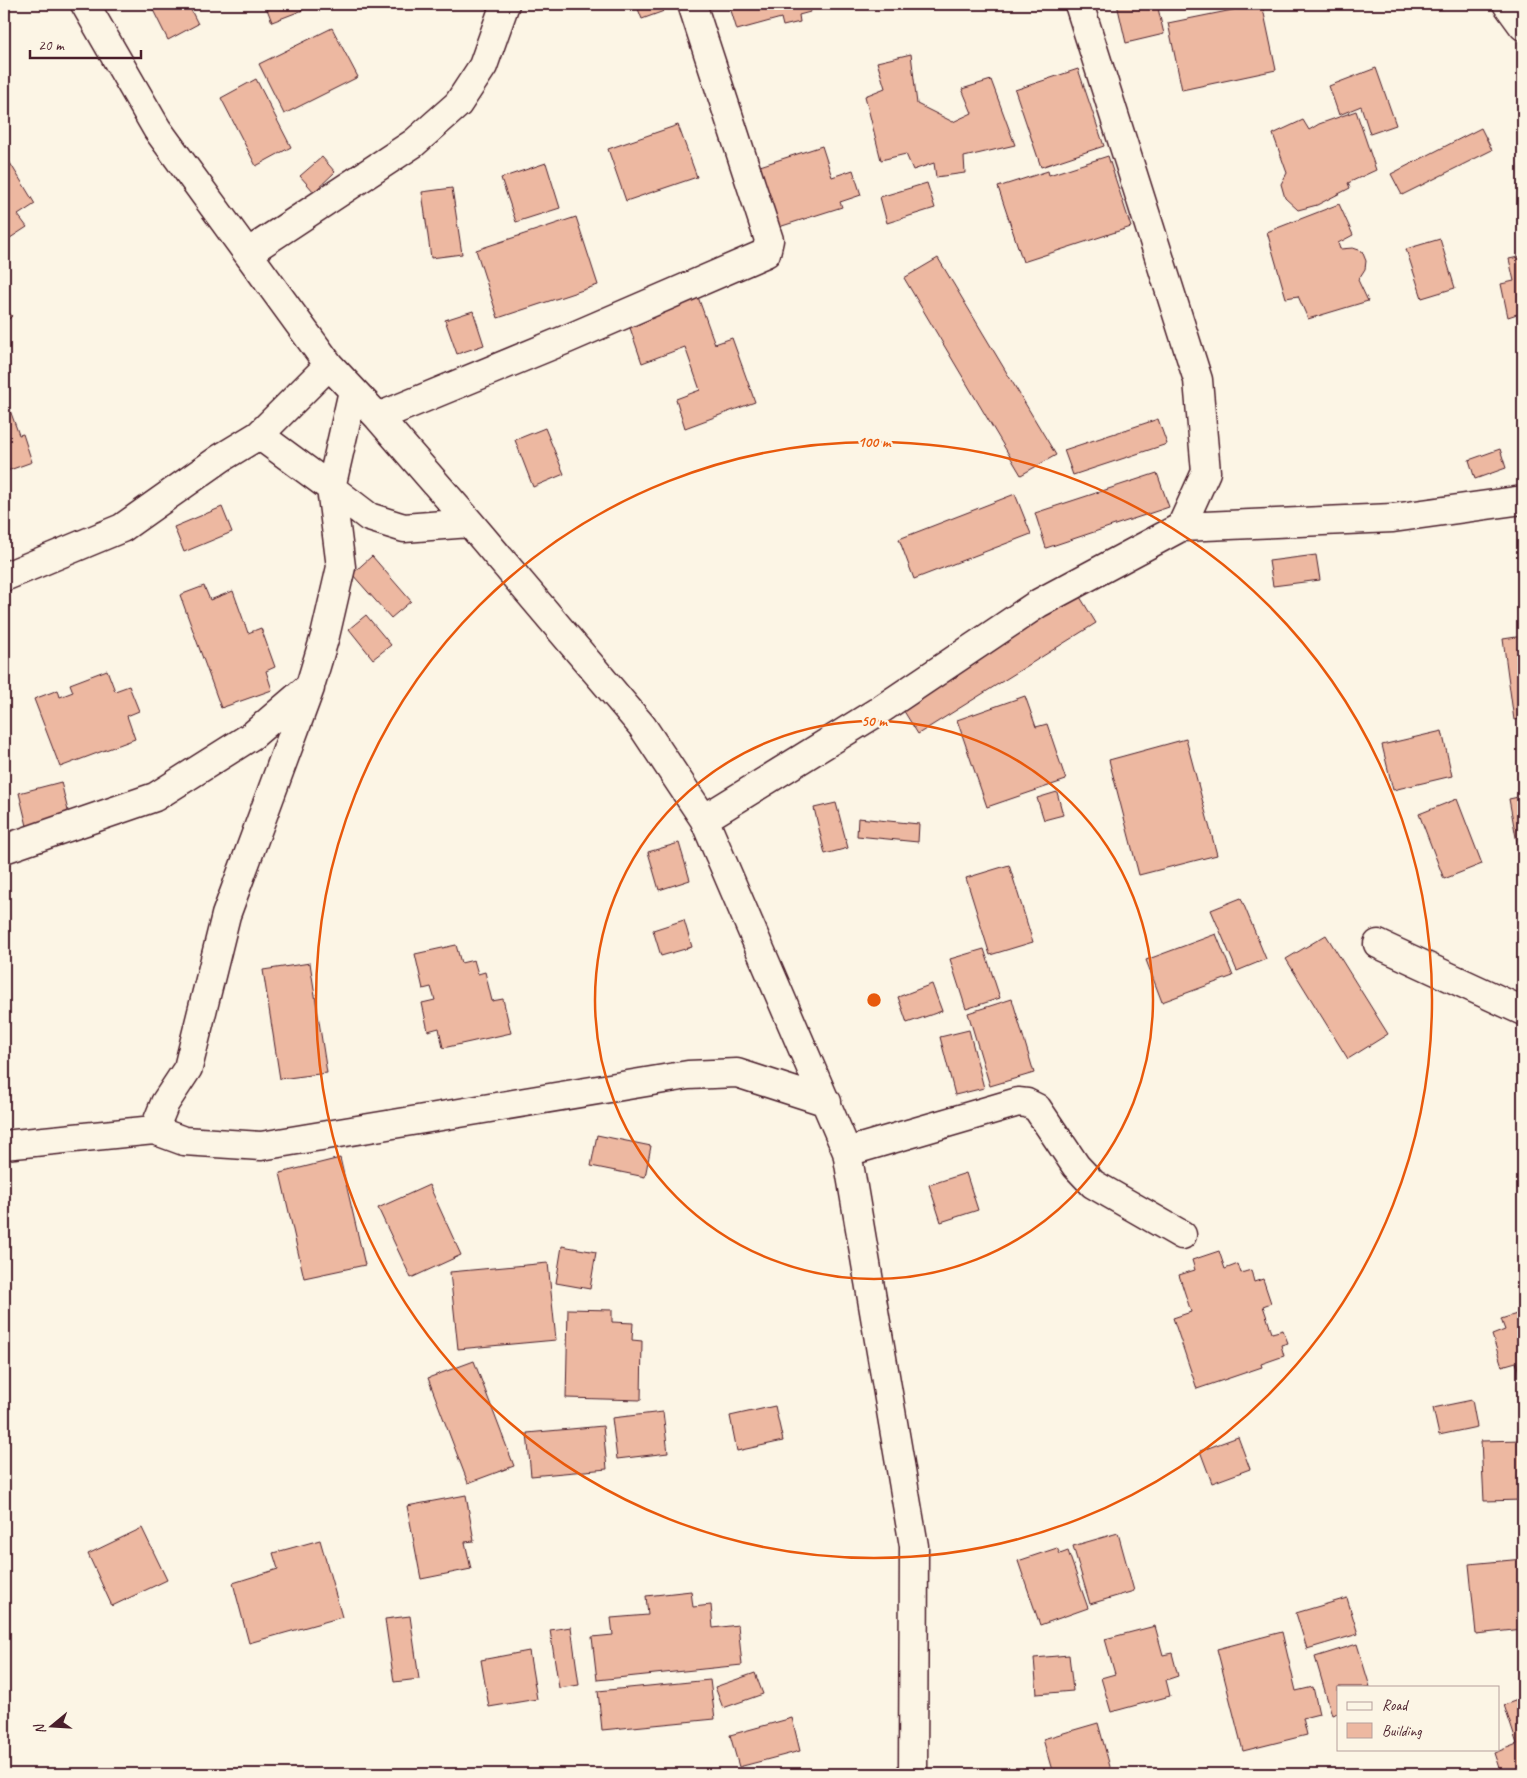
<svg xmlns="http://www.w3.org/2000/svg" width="1527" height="1778" font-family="Caveat,sans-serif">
	<rect width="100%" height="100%" fill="#fcf5e5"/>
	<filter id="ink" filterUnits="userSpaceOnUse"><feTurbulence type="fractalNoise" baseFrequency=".02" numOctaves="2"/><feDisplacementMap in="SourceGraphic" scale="10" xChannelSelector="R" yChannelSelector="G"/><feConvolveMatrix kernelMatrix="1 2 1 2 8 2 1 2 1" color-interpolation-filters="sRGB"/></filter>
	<g filter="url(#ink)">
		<path fill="#edb8a1" stroke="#4a1f2b" d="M 150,4 L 188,4 L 198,24 L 168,40 Z
			M 265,4 L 300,4 L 303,10 L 272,22 Z
			M 636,4 L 661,4 L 664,11 L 642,19 Z
			M 729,4 L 808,4 L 810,12 L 799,15 L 800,22 L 783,26 L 781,18 L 737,30 Z
			M 1117,4 L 1157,4 L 1164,34 L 1126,43 Z
			M 1262,4 L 1276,70 L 1182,90 L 1168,23 Z
			M 332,28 L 358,77 L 284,114 L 259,64 Z
			M 911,54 L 917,104 L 953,122 L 972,113 L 962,89 L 991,80 L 1015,145 L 964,157 L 965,173 L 936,177 L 934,163 L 913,170 L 906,154 L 881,160 L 865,96 L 885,88 L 877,62 Z
			M 1376,68 L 1396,125 L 1370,134 L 1361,106 L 1339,115 L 1329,86 Z
			M 1078,69 L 1104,146 L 1041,167 L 1015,90 Z
			M 256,79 L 291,147 L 256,166 L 221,98 Z
			M 1356,111 L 1376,170 L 1348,183 L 1350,188 L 1317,205 L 1298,210 L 1285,198 L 1281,184 L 1287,173 L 1273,134 L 1303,120 L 1309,130 L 1319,124 Z
			M 678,125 L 697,177 L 626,201 L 608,149 Z
			M 1481,128 L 1492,150 L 1402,195 L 1391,174 Z
			M 822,146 L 832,177 L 853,170 L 861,195 L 840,202 L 842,207 L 779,227 L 760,166 Z
			M 4,153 L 35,204 L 18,215 L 27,227 L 4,242 Z
			M 1108,156 L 1131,227 L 1023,262 L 998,187 L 1048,171 L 1049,175 Z
			M 322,157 L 335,172 L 314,192 L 300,176 Z
			M 546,163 L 560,208 L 516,222 L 501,178 Z
			M 927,183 L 935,208 L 887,223 L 880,197 Z
			M 452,188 L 462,254 L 431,258 L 422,192 Z
			M 1339,204 L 1353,235 L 1338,243 L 1340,249 L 1353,248 L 1362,251 L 1366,261 L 1365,269 L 1358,280 L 1368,301 L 1308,319 L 1298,296 L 1286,298 L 1267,232 Z
			M 576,217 L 598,285 L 498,318 L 476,250 Z
			M 1440,239 L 1455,288 L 1422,298 L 1406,249 Z
			M 1523,256 L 1523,330 L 1520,330 L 1517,314 L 1508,317 L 1501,284 L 1514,281 L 1509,259 Z
			M 938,258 L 1056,455 L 1021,475 L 904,278 Z
			M 698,297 L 715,344 L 732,338 L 755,402 L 685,428 L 676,399 L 700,390 L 685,347 L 642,363 L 628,322 Z
			M 4,307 L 12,316 L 4,324 Z
			M 473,311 L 484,345 L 457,354 L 445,320 Z
			M 7,402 L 19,435 L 23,434 L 32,462 L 4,472 L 4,403 Z
			M 1158,419 L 1167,444 L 1073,475 L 1064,450 Z
			M 545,428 L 564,474 L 533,487 L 515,440 Z
			M 1500,449 L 1506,468 L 1475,479 L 1469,460 Z
			M 1157,473 L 1169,507 L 1046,548 L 1035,513 Z
			M 1015,494 L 1031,534 L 914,579 L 899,539 Z
			M 222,507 L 232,532 L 184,552 L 174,527 Z
			M 1316,555 L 1320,580 L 1273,586 L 1269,561 Z
			M 372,556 L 411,601 L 391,618 L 352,574 Z
			M 204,586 L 210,600 L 233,591 L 248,633 L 261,628 L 275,667 L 266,671 L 272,690 L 221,708 L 180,595 Z
			M 1077,592 L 1096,623 L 918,734 L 899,703 Z
			M 366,615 L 391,645 L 373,659 L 349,629 Z
			M 1523,636 L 1523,719 L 1514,720 L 1503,639 Z
			M 107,670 L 115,691 L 129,686 L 139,711 L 127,716 L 135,739 L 60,767 L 34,699 L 58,690 L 60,697 L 73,692 L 70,684 Z
			M 1025,696 L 1036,727 L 1047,724 L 1066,780 L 987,807 L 957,720 Z
			M 1442,731 L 1452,776 L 1393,790 L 1382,745 Z
			M 1186,739 L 1217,855 L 1139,875 L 1109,760 Z
			M 61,782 L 70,819 L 28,830 L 19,793 Z
			M 1057,792 L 1063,815 L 1044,820 L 1037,798 Z
			M 1523,796 L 1523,859 L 1520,859 L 1509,799 Z
			M 1457,799 L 1482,864 L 1444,879 L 1419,814 Z
			M 836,803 L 848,848 L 825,854 L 814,808 Z
			M 858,818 L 919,824 L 918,842 L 857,836 Z
			M 679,843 L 690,880 L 659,890 L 648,852 Z
			M 1009,865 L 1033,942 L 990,955 L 966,878 Z
			M 1241,898 L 1266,959 L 1237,971 L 1211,910 Z
			M 684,920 L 692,947 L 661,956 L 653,930 Z
			M 1216,934 L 1233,976 L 1162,1002 L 1146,960 Z
			M 1326,935 L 1388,1034 L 1348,1059 L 1286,959 Z
			M 456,945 L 461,963 L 474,960 L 478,974 L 485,972 L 492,1001 L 503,999 L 511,1033 L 443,1048 L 439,1028 L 428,1031 L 422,1003 L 435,1000 L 431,987 L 423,989 L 415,954 Z
			M 984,949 L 1000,998 L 966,1009 L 950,959 Z
			M 310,963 L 327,1073 L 280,1079 L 263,970 Z
			M 932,984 L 942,1011 L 907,1023 L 898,997 Z
			M 1012,999 L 1034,1073 L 990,1086 L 968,1013 Z
			M 969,1030 L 984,1088 L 955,1095 L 940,1037 Z
			M 597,1135 L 651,1146 L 645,1177 L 591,1166 Z
			M 340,1158 L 365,1265 L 304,1278 L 280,1173 Z
			M 966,1173 L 978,1210 L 941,1222 L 929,1185 Z
			M 429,1185 L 461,1255 L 411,1278 L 378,1208 Z
			M 562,1246 L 596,1252 L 590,1289 L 556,1283 Z
			M 1219,1251 L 1225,1269 L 1238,1264 L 1241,1273 L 1251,1270 L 1254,1282 L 1263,1279 L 1271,1303 L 1263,1306 L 1272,1333 L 1283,1330 L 1288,1343 L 1281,1345 L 1284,1356 L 1261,1364 L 1262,1367 L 1197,1389 L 1173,1318 L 1191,1312 L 1179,1275 L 1195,1270 L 1192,1260 Z
			M 548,1263 L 556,1340 L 458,1349 L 450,1272 Z
			M 568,1309 L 612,1310 L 612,1322 L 633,1323 L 632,1340 L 642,1341 L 641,1400 L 566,1398 Z
			M 1523,1312 L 1523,1385 L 1516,1362 L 1502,1366 L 1492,1335 L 1505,1330 L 1501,1319 Z
			M 474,1361 L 514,1466 L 468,1483 L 428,1378 Z
			M 1472,1400 L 1477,1427 L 1439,1435 L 1433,1408 Z
			M 775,1406 L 783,1441 L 737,1451 L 730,1416 Z
			M 663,1412 L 668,1453 L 617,1459 L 612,1418 Z
			M 603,1426 L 607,1469 L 531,1476 L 527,1433 Z
			M 1238,1437 L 1250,1469 L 1212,1483 L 1200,1451 Z
			M 1523,1440 L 1523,1500 L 1484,1501 L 1481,1441 Z
			M 466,1495 L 474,1541 L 465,1542 L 471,1569 L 421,1579 L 407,1506 Z
			M 142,1528 L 167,1580 L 112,1606 L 88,1554 Z
			M 1118,1533 L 1134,1591 L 1090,1604 L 1073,1546 Z
			M 320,1540 L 342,1617 L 249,1643 L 233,1583 L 278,1569 L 273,1553 Z
			M 1057,1548 L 1060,1554 L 1068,1551 L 1088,1608 L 1040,1625 L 1018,1561 Z
			M 1523,1559 L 1523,1629 L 1476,1634 L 1469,1564 Z
			M 691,1591 L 693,1607 L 711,1605 L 713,1628 L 738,1625 L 742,1665 L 597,1680 L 592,1637 L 613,1635 L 611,1618 L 648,1615 L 646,1596 Z
			M 1347,1598 L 1358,1634 L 1307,1649 L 1296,1613 Z
			M 410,1616 L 419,1679 L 394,1682 L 385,1619 Z
			M 1155,1626 L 1163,1655 L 1172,1653 L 1178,1676 L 1166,1680 L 1170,1696 L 1111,1712 L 1101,1678 L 1115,1674 L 1105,1639 Z
			M 571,1627 L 579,1685 L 559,1688 L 550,1630 Z
			M 1282,1632 L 1296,1691 L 1313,1687 L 1319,1714 L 1303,1718 L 1307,1735 L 1243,1751 L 1217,1649 Z
			M 1357,1644 L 1370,1687 L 1338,1687 L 1338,1713 L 1332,1715 L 1315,1657 Z
			M 529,1651 L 537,1699 L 489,1707 L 481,1660 Z
			M 1069,1655 L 1073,1691 L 1037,1694 L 1034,1658 Z
			M 755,1673 L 763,1694 L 723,1708 L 715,1687 Z
			M 710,1680 L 715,1719 L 602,1730 L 598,1691 Z
			M 1523,1698 L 1523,1773 L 1501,1774 L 1494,1753 L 1517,1744 L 1504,1705 Z
			M 792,1718 L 800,1751 L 739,1767 L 730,1735 Z
			M 1098,1723 L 1112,1774 L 1053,1774 L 1043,1739 Z"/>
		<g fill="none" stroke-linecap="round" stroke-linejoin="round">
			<g stroke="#4a1f2b" stroke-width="31">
				<path id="minor" d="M 85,4 L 157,129 L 329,365 L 378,417 L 470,523 L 642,726 L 704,819 L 847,1152 L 914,1546 L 913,1774
					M 1507,4 L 1523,26
					M 249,252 L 414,143 L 458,104 L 483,66 L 505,4
					M 353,391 L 331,488 L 369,517 L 404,528 L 470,523
					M 378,417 L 567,339 L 766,253 L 769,240 L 692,4
					M 1181,527 L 1393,518 L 1523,500
					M 4,577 L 122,528 L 221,458 L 259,435
					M 704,819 L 877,712 L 1039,603 L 1181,527 L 1206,472 L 1198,380 L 1079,4
					M 4,849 L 155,797 L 253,735 L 310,686 L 325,636 L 341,567 L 331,488 L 259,435 L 329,365
					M 1378,944 L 1523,1011
					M 154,1130 L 184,1141 L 261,1146 L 688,1075 L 737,1073 L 827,1102
					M 4,1145 L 154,1130 L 165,1103 L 188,1068 L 226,915 L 310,688
					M 847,1152 L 1018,1102 L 1027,1103 L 1037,1108 L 1076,1166 L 1093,1184 L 1182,1235"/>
			</g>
			<use href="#minor" stroke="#fcf5e5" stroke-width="28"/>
		</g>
	</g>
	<g fill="none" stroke="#e8590c" stroke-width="2.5">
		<circle cx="874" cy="1000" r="279"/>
		<circle cx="874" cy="1000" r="558"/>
	</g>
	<circle cx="874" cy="1000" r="8" fill="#e8590c" stroke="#fcf5e5" stroke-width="2.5"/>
	<g font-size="15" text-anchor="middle" font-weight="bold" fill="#e8590c" stroke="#fcf5e5" stroke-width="4.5" stroke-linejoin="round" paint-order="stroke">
		<text x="874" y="447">100 m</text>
		<text x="874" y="726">50 m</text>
	</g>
	<rect width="1527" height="1778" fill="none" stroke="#fcf5e5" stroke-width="20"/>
	<rect x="10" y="10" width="1507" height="1758" fill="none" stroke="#4a1f2b" stroke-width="2" filter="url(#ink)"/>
	<rect x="1337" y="1686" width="162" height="65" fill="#fcf5e5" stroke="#b59f9b"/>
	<rect x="1347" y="1702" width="25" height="8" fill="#fcf5e5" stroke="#b59f9b"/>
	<text x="1382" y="1710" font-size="15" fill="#4a1f2b">Road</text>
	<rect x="1347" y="1723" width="25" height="15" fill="#edb8a1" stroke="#b59f9b"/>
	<text x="1382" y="1736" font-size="15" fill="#4a1f2b">Building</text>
	<g transform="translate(52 1726) rotate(252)" stroke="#fcf5e5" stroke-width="4" paint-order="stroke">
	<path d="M0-4L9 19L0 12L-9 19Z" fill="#4a1f2b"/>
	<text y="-8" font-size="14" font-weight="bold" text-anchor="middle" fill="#4a1f2b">N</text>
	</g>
	<path d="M30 50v8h111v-8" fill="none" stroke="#4a1f2b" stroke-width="2.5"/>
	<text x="38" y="50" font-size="15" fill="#4a1f2b" stroke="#fcf5e5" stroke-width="4" paint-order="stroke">20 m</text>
</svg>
